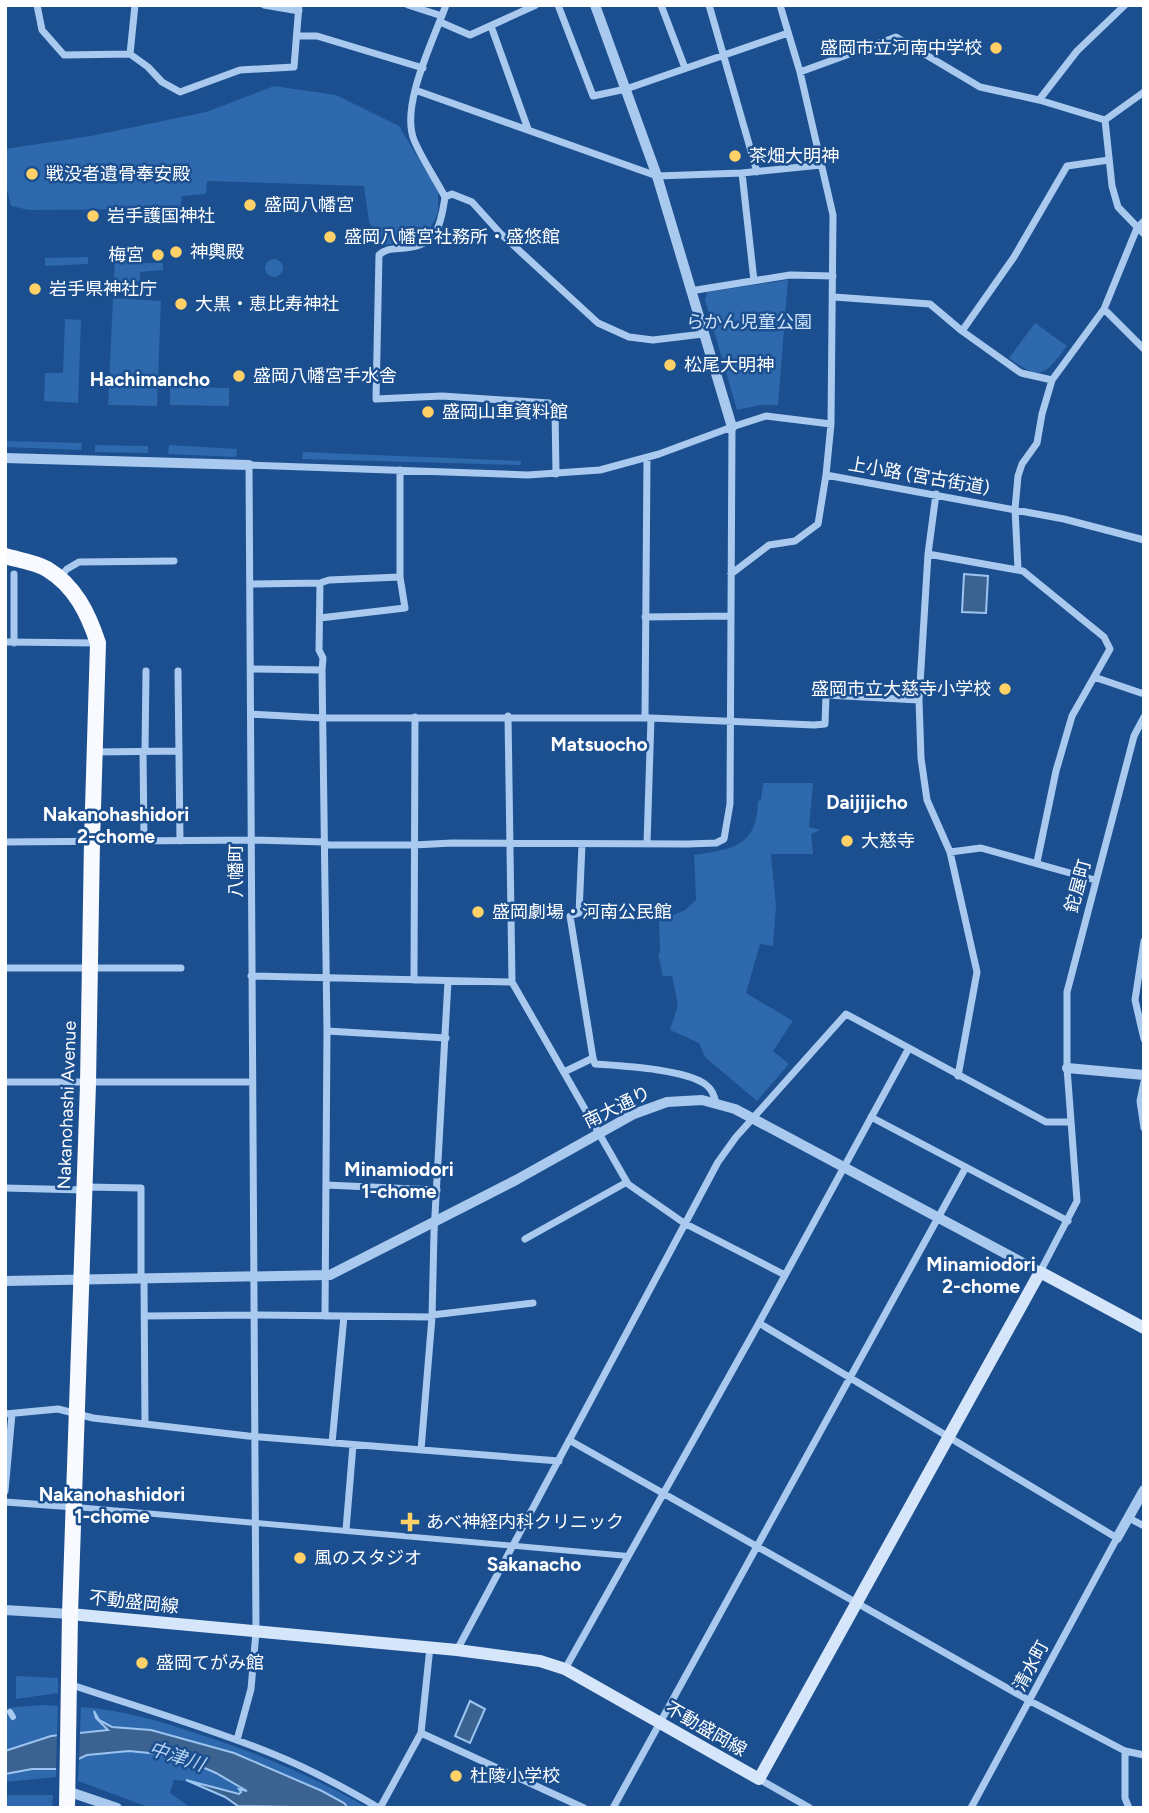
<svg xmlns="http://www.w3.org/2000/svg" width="1149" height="1813" font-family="Figtree,'Noto Sans JP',sans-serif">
	<rect width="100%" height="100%" fill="#1b4f8f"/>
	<path fill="#2e69ad" d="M 274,86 L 336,95 L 399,126 L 438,191 L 438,214 L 427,233 L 411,240 L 385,245 L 369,222 L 364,186 L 207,181 L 206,194 L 182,196 L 180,209 L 29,210 L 11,206 L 5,181 L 5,149 L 91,136 L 206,112 Z
		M 133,247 L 132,263 L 163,263 L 163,270 L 140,272 L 140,282 L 114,281 L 115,248 Z
		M 88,257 L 88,264 L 45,266 L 45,258 Z
		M265 268a9 9 0 1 1 18 0a9 9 0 1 1-18 0Z
		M 788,280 L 778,405 L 760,405 L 737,410 L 705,300 L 707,292 Z
		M 113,298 L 161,301 L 157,406 L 108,405 Z
		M 65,319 L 81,320 L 78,403 L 44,401 L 45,373 L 63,373 Z
		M 1035,323 L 1067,346 C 1045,374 1042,383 1009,358 Z
		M 170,387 L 229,388 L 229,406 L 170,405 Z
		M 5,441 L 82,443 L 81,450 L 5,447 Z
		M 95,445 L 148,446 L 148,453 L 95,452 Z
		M 169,445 L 237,449 L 236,457 L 168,454 Z
		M 303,452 L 522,461 L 520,465 L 302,459 Z
		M 763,783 L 813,783 L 809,827 L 821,830 L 811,834 L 813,854 L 771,854 L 776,906 L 773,946 L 760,944 L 746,993 L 793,1021 L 773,1051 L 789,1064 L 757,1101 L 705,1057 L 699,1043 L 670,1030 L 678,1005 L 672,976 L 663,976 L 658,953 L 660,953 L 659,921 L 685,910 L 696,900 L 694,855 C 734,849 757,846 758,801 L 761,800 Z
		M 16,1676 L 58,1678 L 58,1693 L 16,1699 Z
		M 43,1705 L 58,1706 L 57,1736 L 5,1750 L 5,1708 Z
		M 81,1707 C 123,1710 161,1721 201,1735 C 260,1754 314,1777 368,1808 L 348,1808 L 344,1803 L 322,1791 L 234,1753 L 150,1730 L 112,1727 L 99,1720 L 95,1711 L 97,1720 L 108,1730 L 80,1733 Z
		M 129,1751 C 170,1756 214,1766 247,1791 C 227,1797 198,1780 174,1780 L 170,1793 L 191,1808 L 151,1808 L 78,1781 L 79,1759 L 87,1755 Z
		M 32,1769 L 56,1769 L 56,1777 L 5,1782 L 5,1774 Z
		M 5,1795 L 53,1795 L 52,1808 L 5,1808 Z"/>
	<path fill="#3c6290" stroke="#9cc4f0" stroke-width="2" d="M 964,574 L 988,576 L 986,613 L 962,612 Z
		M 470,1701 L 485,1709 L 470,1743 L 455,1736 Z
		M 94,1711 L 99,1720 L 112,1727 L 151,1730 L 234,1753 L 322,1791 L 344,1803 L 348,1808 L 238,1806 L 225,1797 L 186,1780 L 239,1794 L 241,1792 L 239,1789 L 247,1791 L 216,1773 L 193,1763 L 170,1760 L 159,1754 L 129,1751 L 87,1755 L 57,1769 L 32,1769 L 5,1774 L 5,1751 L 51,1736 L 108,1730 L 96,1718 Z"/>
	<path fill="#1b4f8f" d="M 80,1730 L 79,1762 L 56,1772 L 57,1732 Z"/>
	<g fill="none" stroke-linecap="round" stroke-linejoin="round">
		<path stroke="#a9c9ee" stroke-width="6" d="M 76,1507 L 628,1556
			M 10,1712 L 13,1717"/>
		<path stroke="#a9c9ee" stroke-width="7" d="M 37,5 L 42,30 L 64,55 L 130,54 L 148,67 L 162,82 L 180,92 L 240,70 L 294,67 L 299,5
			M 264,5 L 299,11
			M 408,5 L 442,16
			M 558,5 L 593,96 L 626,89 L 788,33
			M 661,5 L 685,68
			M 709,5 L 757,172
			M 440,22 L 470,35 L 536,5
			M 491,26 L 528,129
			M 297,36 L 317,36 L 423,68
			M 130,54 L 135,5
			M 800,72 L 896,37 L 980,87 L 1039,100 L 1105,120
			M 415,90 L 657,176 L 742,173 L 821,165
			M 1039,100 L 1077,51 L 1125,5
			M 1105,120 L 1112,186 L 1118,207 L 1144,234
			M 1105,120 L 1144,92
			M 742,173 L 754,281
			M 445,197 C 435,178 422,159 414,140 C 400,105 434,39 446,5
			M 690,291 L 790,275 L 833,276
			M 834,297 L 930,304 L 962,331 L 1021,373 L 1052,380 L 1104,309 L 1137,228 L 1144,221
			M 1104,309 L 1144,349
			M 962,331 L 1014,257 L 1067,166 L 1109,160
			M 556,474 L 555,409 L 549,403 L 442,396 L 376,399 L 379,255 C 387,248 394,249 405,248 C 437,246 441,225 445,197 L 452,194 L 472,202 L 500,233 L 598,323 L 629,337 L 653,340 L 703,334
			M 826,475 L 1064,519 L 1144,540
			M 936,494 L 928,554 L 919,700 L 921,758 L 927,800 L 950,852 L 977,972 L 958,1076
			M 928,554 L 1023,571 L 1104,637 L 1110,649 L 1072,716 L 1056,771 L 1037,862
			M 1018,569 L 1015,509 L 1018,476 L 1022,464 L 1037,443 L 1042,414 L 1052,380
			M 14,574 L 14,643
			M 731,574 L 769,545 L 795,541 L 818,524 L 826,475 L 831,424 L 833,215 L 800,72 L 780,5
			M 59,578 L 67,569 L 79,562 L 174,561
			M 320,583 L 329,580 L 400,577
			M 250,584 L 320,583 L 319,650 L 323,658 L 322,670
			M 645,617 L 731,616
			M 320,618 L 405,608 L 400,577 L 400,470
			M 5,642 L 98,643
			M 251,669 L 322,670 L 327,1031 L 325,1316
			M 178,671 L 180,841
			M 1094,677 L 1144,694
			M 251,714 L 322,718 L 651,718 L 814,725 L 825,724 L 826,695 L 919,700
			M 508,716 L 512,982 L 628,1184 L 684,1223 L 785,1275
			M 645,718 L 647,458
			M 143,751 L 144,841
			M 145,751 L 146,671
			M 95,752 L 179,751
			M 5,842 L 251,840 L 324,842 L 328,845 L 414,845 L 452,843 L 688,844 L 716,843 L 724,839 L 730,804 L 732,427
			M 582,844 L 579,913 L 570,916 L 593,1058
			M 647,844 L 651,718
			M 950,852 L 981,848 L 1095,880
			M 1144,941 L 1135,1000 L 1144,1039
			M 5,968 L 181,968
			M 251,976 L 512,982
			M 414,980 L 415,717
			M 327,1031 L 446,1038
			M 564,1072 L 593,1058 L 595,1064 C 622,1066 684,1069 705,1084 C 712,1089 714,1095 716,1103
			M 5,1082 L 252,1082
			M 1144,1082 L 1140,1101 L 1144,1128
			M 871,1117 L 1068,1221
			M 326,1185 L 437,1190
			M 85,1187 L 141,1188 L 141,1278
			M 5,1188 L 84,1190
			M 525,1239 L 627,1182
			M 1040,1272 L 1077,1201 L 1067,1068 L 1067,992 L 1134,736 L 1144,717
			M 144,1278 L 145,1424
			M 432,1315 L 533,1303
			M 145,1316 L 259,1315 L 432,1317
			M 759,1323 L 1117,1538 L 971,1808
			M 5,1414 L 58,1409 L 93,1418 L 248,1436 L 559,1461
			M 569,1440 L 1030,1701 L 1125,1751 L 1144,1755
			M 332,1443 L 344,1316
			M 421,1450 L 432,1317 L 434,1233 L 448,981
			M 5,1491 L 12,1414
			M 5,1502 L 74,1507
			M 1129,1518 L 1144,1526
			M 346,1530 L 353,1445
			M 457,1650 L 718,1162 L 736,1137 L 846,1014 L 1046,1122 L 1071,1122
			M 565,1669 L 759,1323 L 909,1048
			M 69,1684 C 137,1707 207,1727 273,1754 C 310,1769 345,1788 379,1808
			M 421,1733 L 584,1808
			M 237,1740 L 251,1689 L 256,1632 L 249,465 L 528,475 L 600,470 L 659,454 L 732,427 L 766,416 L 831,424
			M 1125,1751 L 1125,1798 L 1129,1808
			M 759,1779 L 810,1808
			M 380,1808 L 421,1733 L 430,1647
			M 613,1808 L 966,1167"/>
		<path stroke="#a9c9ee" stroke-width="10" d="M 595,5 L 657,176 L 732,427
			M 5,458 L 249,465
			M 1067,1068 L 1144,1075
			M 5,1281 L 330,1275 L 516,1180 L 634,1114 L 667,1102 L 702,1100 L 735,1109 L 1040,1272
			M 1117,1538 L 1144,1490
			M 5,1610 L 70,1614
			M 67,1791 L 117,1808"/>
		<path stroke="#d6e6fa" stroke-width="12" d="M 70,1614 L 457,1650 L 540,1661 L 565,1669 L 759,1779 L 1040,1272 L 1144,1328"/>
		<path stroke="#f8faff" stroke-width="16" d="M 5,556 C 18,560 35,562 47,569 C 75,586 88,613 98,643 L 92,841 L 88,1084 L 70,1614 L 67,1808"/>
	</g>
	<g fill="#ffd166" stroke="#1b4f8f" stroke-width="2.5">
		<circle cx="996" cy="48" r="7"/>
		<circle cx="735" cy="156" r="7"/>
		<circle cx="32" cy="174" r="7"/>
		<circle cx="250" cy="205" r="7"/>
		<circle cx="93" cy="216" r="7"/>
		<circle cx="330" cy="237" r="7"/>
		<circle cx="176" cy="252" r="7"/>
		<circle cx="158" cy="255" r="7"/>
		<circle cx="35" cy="289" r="7"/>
		<circle cx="181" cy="304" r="7"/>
		<circle cx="670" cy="365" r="7"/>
		<circle cx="239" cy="376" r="7"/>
		<circle cx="428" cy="412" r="7"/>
		<circle cx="1005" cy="689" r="7"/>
		<circle cx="847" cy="841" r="7"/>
		<circle cx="478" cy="912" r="7"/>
		<path d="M406.5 1511.5h7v7h7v7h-7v7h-7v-7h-7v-7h7z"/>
		<circle cx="300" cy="1558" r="7"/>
		<circle cx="142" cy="1663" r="7"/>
		<circle cx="456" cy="1776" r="7"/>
	</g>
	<g text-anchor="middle" stroke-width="5" stroke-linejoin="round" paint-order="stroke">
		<g font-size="18" fill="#fff" stroke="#1b4f8f" text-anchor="start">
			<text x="982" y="54" text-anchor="end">盛岡市立河南中学校</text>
			<text x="749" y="162">茶畑大明神</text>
			<text x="46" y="180">戦没者遺骨奉安殿</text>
			<text x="264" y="211">盛岡八幡宮</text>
			<text x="107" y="222">岩手護国神社</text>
			<text x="344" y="243">盛岡八幡宮社務所・盛悠館</text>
			<text x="190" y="258">神輿殿</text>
			<text x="144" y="261" text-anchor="end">梅宮</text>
			<text x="49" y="295">岩手県神社庁</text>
			<text x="195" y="310">大黒・恵比寿神社</text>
			<text x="684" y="371">松尾大明神</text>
			<text x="253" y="382">盛岡八幡宮手水舎</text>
			<text x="442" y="418">盛岡山車資料館</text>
			<text x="991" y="695" text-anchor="end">盛岡市立大慈寺小学校</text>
			<text x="861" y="847">大慈寺</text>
			<text x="492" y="918">盛岡劇場・河南公民館</text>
			<text x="426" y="1528">あべ神経内科クリニック</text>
			<text x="314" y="1564">風のスタジオ</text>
			<text x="156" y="1669">盛岡てがみ館</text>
			<text x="470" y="1782">杜陵小学校</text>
		</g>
		<g font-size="18" fill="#cfe3fa" stroke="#1b4f8f">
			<text x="749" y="328">らかん児童公園</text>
		</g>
		<g font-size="18" fill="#fff" stroke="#1b4f8f">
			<text transform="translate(919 476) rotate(10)" y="6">上小路 (宮古街道)</text>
			<text transform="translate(236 871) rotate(-90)" y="6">八幡町</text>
			<text transform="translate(1078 886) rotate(-75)" y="6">鉈屋町</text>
			<text transform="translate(67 1105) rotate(-88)" y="6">Nakanohashi Avenue</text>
			<text transform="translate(617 1107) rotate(-26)" y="6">南大通り</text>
			<text transform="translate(134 1602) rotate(6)" y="6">不動盛岡線</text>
			<text transform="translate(1031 1666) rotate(-62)" y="6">清水町</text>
			<text transform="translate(706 1729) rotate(30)" y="6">不動盛岡線</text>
		</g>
		<g font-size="19" font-weight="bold" fill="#fff" stroke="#1b4f8f">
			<text x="150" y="386">Hachimancho</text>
			<text x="599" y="751">Matsuocho</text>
			<text x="867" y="809">Daijijicho</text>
			<text x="116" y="821">Nakanohashidori<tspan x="116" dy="22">2-chome</tspan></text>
			<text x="399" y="1176">Minamiodori<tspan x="399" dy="22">1-chome</tspan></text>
			<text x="981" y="1271">Minamiodori<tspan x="981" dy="22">2-chome</tspan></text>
			<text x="112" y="1501">Nakanohashidori<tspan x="112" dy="22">1-chome</tspan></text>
			<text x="534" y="1571">Sakanacho</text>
		</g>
		<g font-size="19" font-style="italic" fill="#b5d3f5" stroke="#1b4f8f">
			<text transform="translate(177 1756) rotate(18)" y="7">中津川</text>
		</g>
	</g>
	<rect width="1149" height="1813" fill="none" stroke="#ffffff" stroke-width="14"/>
</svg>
